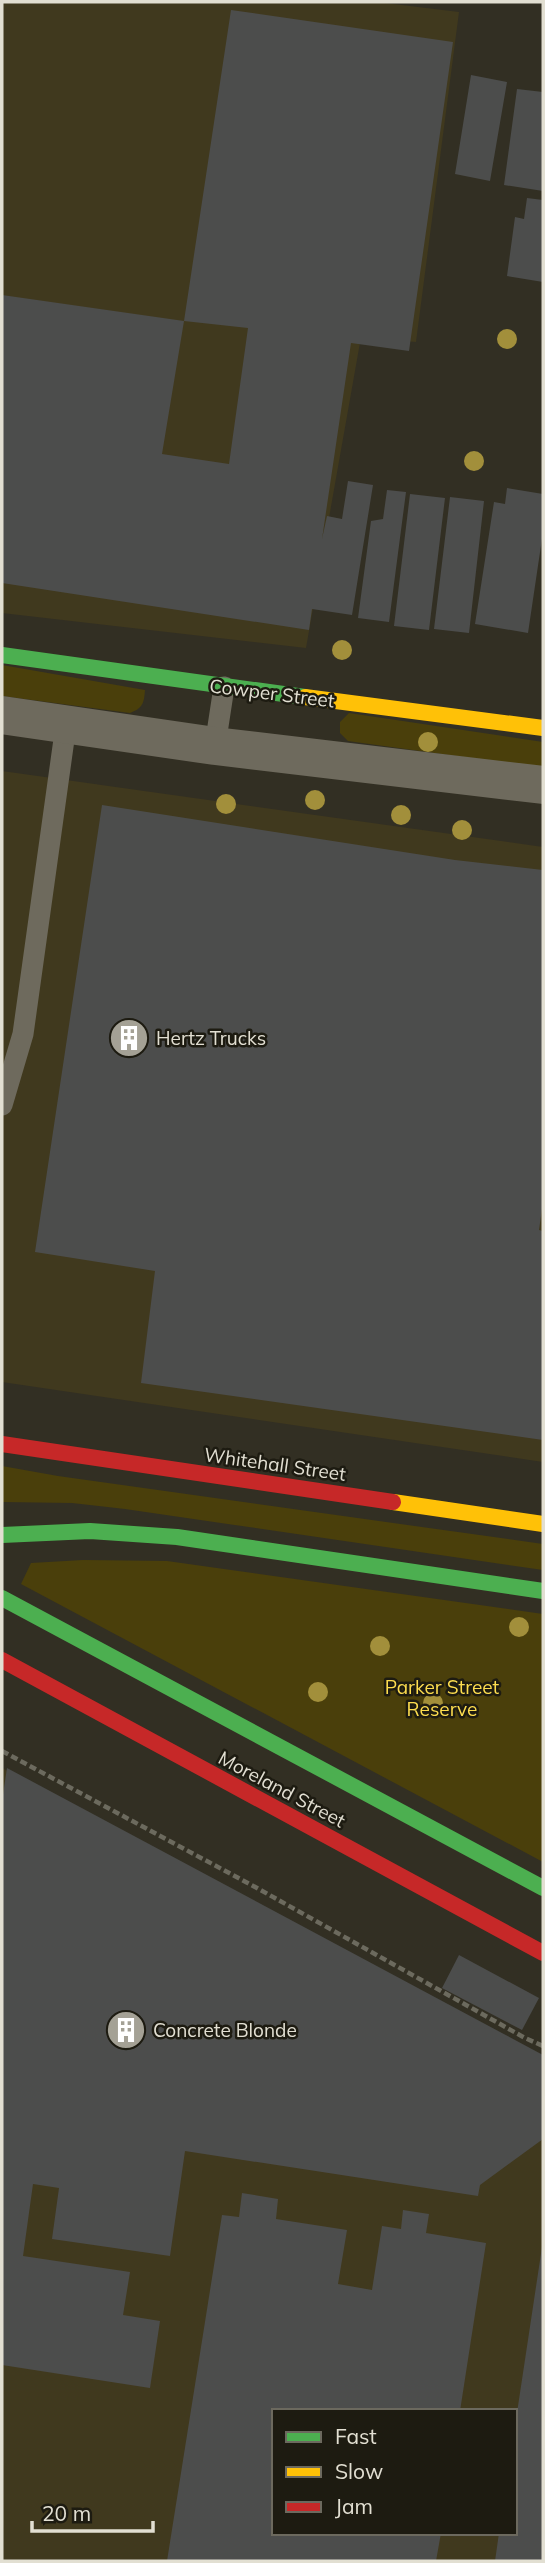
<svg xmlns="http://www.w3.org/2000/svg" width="545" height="2563" font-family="Mulish,sans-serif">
	<rect width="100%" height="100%" fill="#322f23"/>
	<path fill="#40391e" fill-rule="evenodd" d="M 2,2 L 377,2 L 459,12 L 416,342 L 361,337 L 306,648 L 2,613 Z
		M 2,771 L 543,847 L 543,1462 L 2,1382 Z
		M 2,1768 L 543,2056 L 543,2561 L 2,2561 ZM 274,2411 L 515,2411 L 515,2533 L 274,2533 Z"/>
	<path fill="#4a3f0b" d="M 2,665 L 145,690 C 144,703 143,708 130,713 L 2,696 Z
		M 349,713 L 543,742 L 543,768 L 348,741 L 340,733 L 340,722 Z
		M 2,1466 L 58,1476 L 543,1544 L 543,1570 L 125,1509 L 72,1503 L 2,1502 Z
		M 83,1560 L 167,1561 L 543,1614 L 543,1862 L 21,1584 L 31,1563 Z"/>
	<path fill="#4c4d4c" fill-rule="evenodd" d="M 231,10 L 453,42 L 409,351 L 351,343 L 322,539 L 327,516 L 342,519 L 348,481 L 373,485 L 352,615 L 312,609 L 309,630 L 2,583 L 2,295 L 184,321 ZM 184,321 L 248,328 L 229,464 L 162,454 Z
		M 471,75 L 507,82 L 490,181 L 455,174 Z
		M 517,89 L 543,92 L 543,191 L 504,185 Z
		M 527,198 L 543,200 L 543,282 L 507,276 L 515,217 L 524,219 Z
		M 507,488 L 543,494 L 543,532 L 528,633 L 475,624 L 494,502 L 505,504 Z
		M 387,490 L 406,492 L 389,622 L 358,618 L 371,521 L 383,519 Z
		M 410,494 L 445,498 L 429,630 L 394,626 Z
		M 450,497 L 484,501 L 469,633 L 434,629 Z
		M 102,805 L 455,860 L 543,870 L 543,1202 L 539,1230 L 543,1231 L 543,1440 L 141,1383 L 155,1271 L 35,1252 Z
		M 7,1768 L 543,2055 L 543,2139 L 480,2185 L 478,2196 L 185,2151 L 170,2256 L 52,2239 L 59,2188 L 33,2184 L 23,2256 L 130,2272 L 123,2315 L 160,2321 L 150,2388 L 2,2365 L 2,1801 Z
		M 459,1955 L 539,1998 L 522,2030 L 442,1988 Z
		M 242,2193 L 278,2199 L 276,2219 L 347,2230 L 338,2284 L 372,2290 L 382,2226 L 401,2229 L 403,2210 L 429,2214 L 426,2233 L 486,2243 L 460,2411 L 274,2411 L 274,2533 L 441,2533 L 436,2561 L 167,2561 L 222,2215 L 239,2217 Z
		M 542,2247 L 543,2561 L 495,2561 L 499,2533 L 515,2533 L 515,2426 Z"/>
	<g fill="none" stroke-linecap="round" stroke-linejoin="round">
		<path stroke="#6c6a5e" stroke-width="4.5" stroke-dasharray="7 3.5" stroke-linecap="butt" d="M 2,1751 L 257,1888 L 525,2038 L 543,2046"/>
		<path stroke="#6e6a5d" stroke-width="21" d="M 215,746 L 224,687
			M 2,1105 L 23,1034 L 66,725"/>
		<path stroke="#6e6a5d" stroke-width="38" d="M 2,715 L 215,746 L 543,785"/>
		<path stroke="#4caf50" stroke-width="16" d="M 2,655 L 305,697
			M 2,1535 L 90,1531 L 177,1537 L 543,1591
			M 2,1598 L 543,1888"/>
		<path stroke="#ffc107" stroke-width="16" d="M 305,697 L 543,728
			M 393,1502 L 543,1524"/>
		<path stroke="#c62828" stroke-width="16" d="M 2,1444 L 393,1502
			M 2,1660 L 543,1953"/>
	</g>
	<g fill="#a28f3b">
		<circle cx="507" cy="339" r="10"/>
		<circle cx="474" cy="461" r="10"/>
		<circle cx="342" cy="650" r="10"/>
		<circle cx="428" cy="742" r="10"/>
		<circle cx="315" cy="800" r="10"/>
		<circle cx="226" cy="804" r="10"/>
		<circle cx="401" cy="815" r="10"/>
		<circle cx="462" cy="830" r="10"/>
		<circle cx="519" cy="1627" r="10"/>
		<circle cx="380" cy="1646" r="10"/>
		<circle cx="318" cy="1692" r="10"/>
		<circle cx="433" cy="1703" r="10"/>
	</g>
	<defs>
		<g id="building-disc" transform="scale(2.0125)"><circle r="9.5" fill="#a4a195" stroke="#1d1b11"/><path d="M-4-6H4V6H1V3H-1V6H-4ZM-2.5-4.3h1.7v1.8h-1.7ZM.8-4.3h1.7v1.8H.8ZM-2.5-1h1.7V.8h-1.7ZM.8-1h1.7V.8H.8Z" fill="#fff"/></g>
	</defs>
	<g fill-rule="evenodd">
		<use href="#building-disc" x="129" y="1038"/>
		<use href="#building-disc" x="126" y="2030"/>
	</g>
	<g text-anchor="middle" stroke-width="5" stroke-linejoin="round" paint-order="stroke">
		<g font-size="19" fill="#e2dfd2" stroke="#1d1b11">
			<text transform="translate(272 693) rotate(7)" y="7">Cowper Street</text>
			<text transform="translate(275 1464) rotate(8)" y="7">Whitehall Street</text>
			<text transform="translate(282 1789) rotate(28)" y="7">Moreland Street</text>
		</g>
		<g font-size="19" fill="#e2dfd2" stroke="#1d1b11" text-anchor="start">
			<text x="156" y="1045">Hertz Trucks</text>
			<text x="153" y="2037">Concrete Blonde</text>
		</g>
		<g font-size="19" fill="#fddd4f" stroke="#1d1b11">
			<text x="442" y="1694">Parker Street<tspan x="442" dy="22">Reserve</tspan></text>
		</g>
	</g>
	<rect width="545" height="2563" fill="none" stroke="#e2dfd2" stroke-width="7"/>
	<rect x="272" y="2409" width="245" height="126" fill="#1d1b11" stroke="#6c695e" stroke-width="2"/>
	<rect x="286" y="2432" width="35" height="10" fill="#4caf50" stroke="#6c695e" stroke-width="2"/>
	<text x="335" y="2444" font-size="21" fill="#e2dfd2">Fast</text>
	<rect x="286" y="2467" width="35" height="10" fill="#ffc107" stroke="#6c695e" stroke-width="2"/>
	<text x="335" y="2479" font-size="21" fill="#e2dfd2">Slow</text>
	<rect x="286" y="2502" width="35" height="10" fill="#c62828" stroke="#6c695e" stroke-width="2"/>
	<text x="335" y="2514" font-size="21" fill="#e2dfd2">Jam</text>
	<path d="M32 2521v10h121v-10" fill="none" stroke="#e2dfd2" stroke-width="3.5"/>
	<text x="42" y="2521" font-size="21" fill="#e2dfd2" stroke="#1d1b11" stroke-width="5" paint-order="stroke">20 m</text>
</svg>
